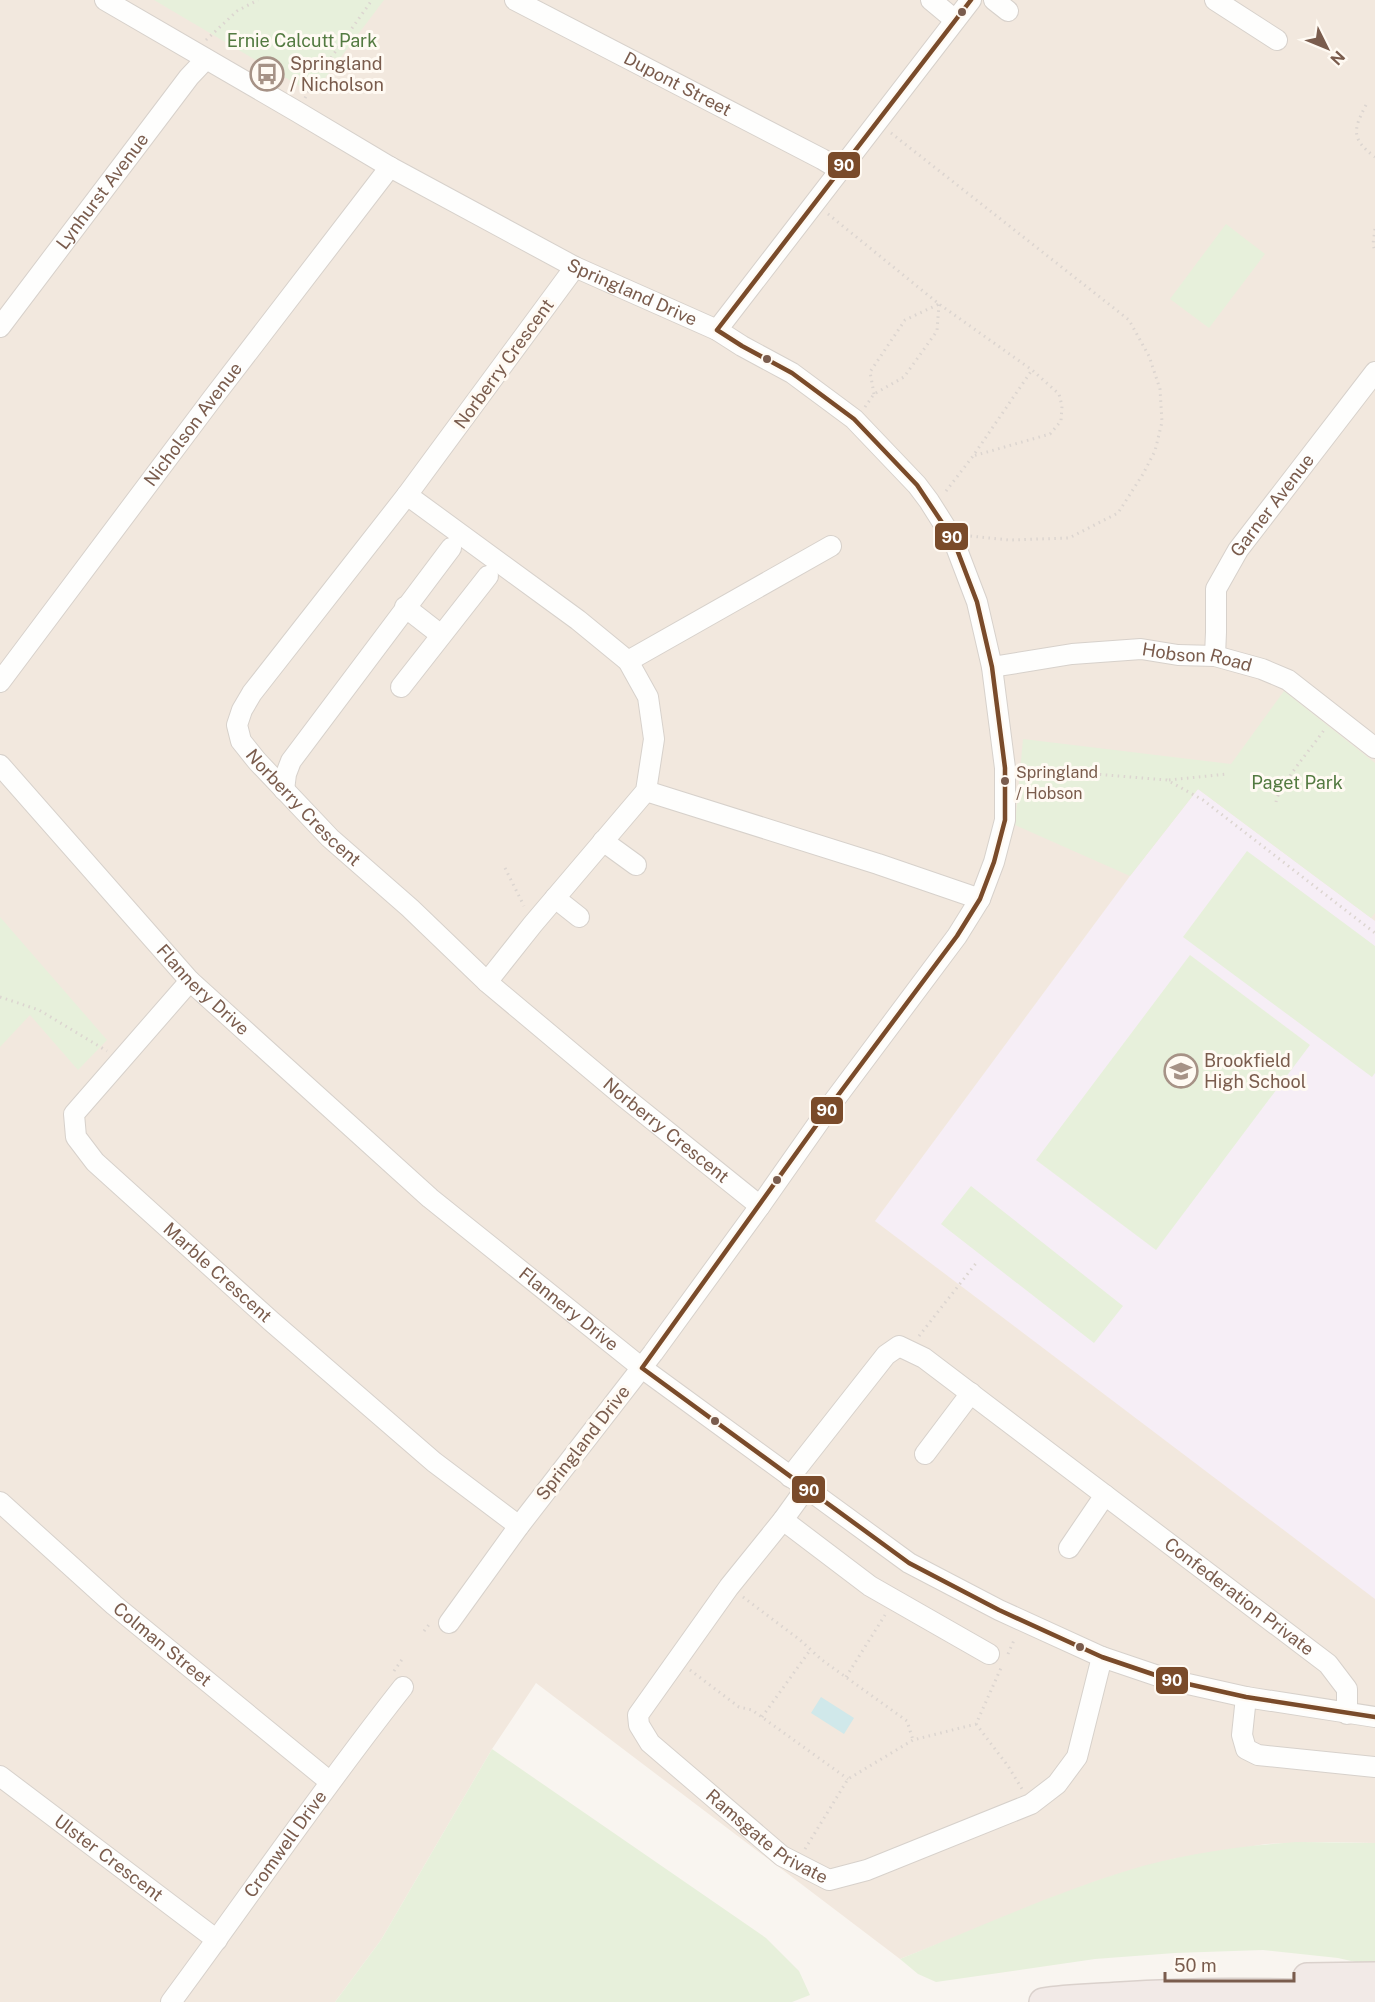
<svg xmlns="http://www.w3.org/2000/svg" width="1375" height="2002" font-family="'Public Sans',sans-serif">
	<rect width="100%" height="100%" fill="#f9f5f0"/>
	<path fill="#f2e8de" d="M 0,0 L 1375,0 L 1375,1843 L 1329,1842 L 1266,1844 L 1173,1859 L 1128,1871 L 1094,1882 L 900,1959 L 536,1683 L 492,1749 L 381,1940 L 335,2002 L 0,2002 Z"/>
	<path fill="#f6eef6" d="M 1198,789 L 1375,921 L 1375,1599 L 875,1221 L 1130,876 Z"/>
	<path fill="#e7f0db" d="M 154,0 L 384,0 L 313,94 Z
		M 1226,224 L 1265,254 L 1209,328 L 1170,299 Z
		M 1284,691 L 1375,763 L 1375,913 L 1371,918 L 1198,789 L 1130,876 L 1015,825 L 1023,739 L 1231,764 Z
		M 1247,851 L 1375,946 L 1375,1073 L 1372,1077 L 1183,937 Z
		M 0,917 L 107,1040 L 78,1070 L 30,1015 L 0,1047 Z
		M 1190,955 L 1310,1045 L 1156,1250 L 1036,1160 Z
		M 971,1186 L 1123,1306 L 1094,1343 L 941,1224 Z
		M 492,1749 L 766,1938 L 799,1971 L 810,1995 L 792,2002 L 335,2002 L 381,1940 Z
		M 1297,1842 L 1375,1843 L 1375,1963 L 1360,1963 L 1338,1958 L 1263,1950 L 1175,1953 L 1095,1959 L 936,1982 L 918,1974 L 900,1959 C 975,1929 1049,1895 1126,1871 C 1181,1854 1239,1846 1297,1842 Z"/>
	<path fill="#d0e8ea" d="M 821,1697 L 854,1718 L 844,1734 L 811,1713 Z"/>
	<g fill="none" stroke-linecap="round" stroke-linejoin="round">
		<g stroke="#d7d1cb" stroke-width="22">
			<g id="minor">
				<path id="s1" d="M 105,0 L 296,111 L 390,167 L 575,267 L 717,330 L 742,346 L 792,373 L 854,419 L 917,485 L 929,501 L 953,539 L 977,602 L 992,667 L 1005,768 L 1005,820 L 994,862 L 980,899 L 957,936 L 833,1102 L 760,1206 L 653,1353 L 519,1526 L 449,1623"/>
				<path id="s2" d="M 515,0 L 822,159 L 840,170"/>
				<path d="M 931,0 L 955,20"/>
				<path d="M 994,0 L 1008,11"/>
				<path d="M 1215,0 L 1277,40"/>
				<path id="s3" d="M 575,267 L 407,495 L 252,693 L 242,710 L 237,725 L 241,741 L 257,761 L 330,838 L 410,908 L 487,982 L 623,1096 L 760,1206"/>
				<path id="s4" d="M 0,327 L 189,77 L 206,59"/>
				<path d="M 717,330 L 971,0"/>
				<path d="M 407,495 L 578,620 L 628,661 L 648,697 L 654,739 L 646,791 L 533,924 L 487,982"/>
				<path d="M 405,607 L 441,635"/>
				<path id="s5" d="M 1215,656 L 1216,632 L 1216,589 L 1238,550 L 1375,372"/>
				<path d="M 628,661 L 831,546"/>
				<path id="s6" d="M 992,667 L 1072,654 L 1141,649 L 1178,655 L 1215,656 L 1262,669 L 1288,680 L 1375,748"/>
				<path id="s7" d="M 0,682 L 212,399 L 390,167"/>
				<path d="M 401,687 L 488,576"/>
				<path id="s8" d="M 0,765 L 190,981 L 430,1198 L 642,1368 L 909,1563 L 999,1610 L 1102,1657 L 1170,1680 L 1246,1697 L 1375,1717"/>
				<path d="M 284,790 L 286,774 L 291,761 L 451,548"/>
				<path d="M 646,791 L 878,864 L 980,899"/>
				<path d="M 603,841 L 636,865"/>
				<path d="M 555,898 L 579,917"/>
				<path id="s9" d="M 190,981 L 74,1114 L 76,1137 L 95,1162 L 271,1321 L 434,1462 L 519,1526"/>
				<path d="M 925,1454 L 971,1393"/>
				<path id="s10" d="M 790,1477 L 886,1355 L 899,1346 L 924,1358 L 1328,1664 L 1347,1689 L 1347,1714"/>
				<path id="s11" d="M 806,1488 L 783,1520 L 729,1587 L 638,1715 L 639,1725 L 650,1743 L 782,1856 L 829,1880 L 867,1870 L 1031,1804 L 1057,1784 L 1077,1757 L 1102,1657"/>
				<path id="s12" d="M 0,1502 L 114,1605 L 329,1781"/>
				<path d="M 783,1520 L 870,1586 L 989,1654"/>
				<path d="M 1069,1548 L 1105,1495"/>
				<path d="M 1246,1697 L 1242,1735 L 1246,1749 L 1258,1755 L 1375,1767"/>
				<path id="s13" d="M 0,1776 L 217,1940"/>
				<path id="s14" d="M 171,2002 C 249,1897 322,1789 403,1687"/>
			</g>
		</g>
		<g stroke="#dad1cc" stroke-width="30">
			<path id="highway" d="M 1307,1977 L 1375,1976
				M 1043,2002 C 1068,1998 1095,1998 1121,1996 C 1206,1990 1290,1992 1375,1997"/>
		</g>
		<path stroke="#dcd5d0" stroke-width="3" stroke-dasharray="1.5 4.5" stroke-linecap="butt" d="M 206,40 L 237,11 L 258,0
			M 305,98 L 316,79 L 372,0
			M 1366,105 C 1353,130 1351,139 1375,157
			M 891,133 L 1129,320 L 1149,356 L 1160,389 L 1162,422 L 1155,451 L 1143,474 L 1118,513 L 1069,538 L 1009,540 L 970,536
			M 828,214 L 939,304 L 1032,370 L 1059,394 L 1062,406 L 1061,421 L 1050,434 L 973,456
			M 1375,229 L 1373,244 L 1375,252
			M 874,394 L 870,372 L 905,320 L 939,304
			M 865,407 L 874,394 L 904,377 L 937,331 L 939,304
			M 946,491 L 973,456 L 1032,370
			M 1022,768 L 1167,780 L 1203,800 L 1375,933
			M 1169,780 L 1227,774
			M 1276,802 C 1278,787 1314,745 1324,730
			M 505,868 L 524,906
			M 0,997 L 39,1010 L 107,1051
			M 919,1336 L 977,1262
			M 743,1597 L 800,1640 L 822,1660 L 907,1721 L 913,1740
			M 424,1631 L 431,1622
			M 1008,1654 L 1015,1638
			M 690,1670 L 739,1707 L 752,1710 L 848,1779
			M 394,1671 L 403,1658
			M 846,1677 L 885,1615
			M 762,1717 L 811,1649
			M 976,1724 L 1008,1766 L 1022,1789
			M 805,1849 L 848,1779 L 913,1740 L 976,1724 L 1001,1668"/>
		<use href="#minor" stroke="#fefefd" stroke-width="20"/>
		<use href="#highway" stroke="#f2eae7" stroke-width="27"/>
		<g stroke="#fffaf3" stroke-width="9">
			<path id="bus-1" d="M 717,330 L 971,0
				M 642,1368 L 833,1102 L 957,936 L 980,899 L 994,862 L 1005,820 L 1005,768 L 992,667 L 977,602 L 953,539 L 917,485 L 854,419 L 792,373 L 742,346 L 717,330
				M 642,1368 L 909,1563 L 999,1610 L 1102,1657 L 1170,1680 L 1246,1697 L 1375,1717"/>
		</g>
		<use href="#bus-1" stroke="#7a4b2a" stroke-width="4.5"/>
	</g>
	<defs>
		<g id="bus-ring" transform="scale(1.725)"><circle r="9.5" fill="#fffaf3" stroke="#a69286" stroke-width="1.5"/><path d="M-5-6H5V4H4V6H2V4H-2V6H-4V4H-5ZM-3.5-4V0h7V-4ZM-3.5 1.2v1.5H-2V1.2ZM2 1.2v1.5H3.5V1.2Z" fill="#a69286"/></g>
		<g id="school-ring" transform="scale(1.725)"><circle r="9.5" fill="#fffaf3" stroke="#a69286" stroke-width="1.5"/><path d="M0-5L7-2L0 1L-7-2ZM-4 1L0 2.5L4 1V4Q0 6-4 4Z" fill="#a69286"/></g>
	</defs>
	<g fill-rule="evenodd">
		<use href="#bus-ring" x="267" y="74"/>
		<use href="#school-ring" x="1181" y="1071"/>
	</g>
	<g fill="#7a5c4d" stroke="#fffaf3" stroke-width="2">
		<circle cx="962" cy="12" r="5"/>
		<circle cx="767" cy="359" r="5"/>
		<circle cx="1005" cy="781" r="5"/>
		<circle cx="777" cy="1180" r="5"/>
		<circle cx="715" cy="1421" r="5"/>
		<circle cx="1080" cy="1647" r="5"/>
	</g>
	<g text-anchor="middle" stroke-width="6" stroke-linejoin="round" paint-order="stroke">
		<g font-size="16" fill="#7a5c4d" stroke="#fffaf3" text-anchor="start">
			<text x="1016" y="778">Springland<tspan x="1016" dy="21">/ Hobson</tspan></text>
		</g>
		<g font-size="18" fill="#537a41" stroke="#fffaf3">
			<text x="302" y="47">Ernie Calcutt Park</text>
			<text x="1297" y="789">Paget Park</text>
		</g>
		<g font-size="18" fill="#7a5c4d" stroke="#fffaf3" text-anchor="start">
			<text x="290" y="70">Springland<tspan x="290" dy="21">/ Nicholson</tspan></text>
			<text x="1204" y="1067">Brookfield<tspan x="1204" dy="21">High School</tspan></text>
		</g>
		<g font-size="18" fill="#7a5c4d" stroke="#fffaf3">
			<text dy="6" stroke="none"><textPath href="#s2" startOffset="183">Dupont Street</textPath></text>
			<text dy="6" stroke="none"><textPath href="#s4" startOffset="170">Lynhurst Avenue</textPath></text>
			<text dy="6" stroke="none"><textPath href="#s1" startOffset="603">Springland Drive</textPath></text>
			<text transform="translate(504 364) rotate(-54)" y="6">Norberry Crescent</text>
			<text dy="6" stroke="none"><textPath href="#s7" startOffset="322">Nicholson Avenue</textPath></text>
			<text dy="6" stroke="none"><textPath href="#s5" startOffset="168">Garner Avenue</textPath></text>
			<text dy="6" stroke="none"><textPath href="#s6" startOffset="207">Hobson Road</textPath></text>
			<text dy="6" stroke="none"><textPath href="#s3" startOffset="678">Norberry Crescent</textPath></text>
			<text dy="6" stroke="none"><textPath href="#s8" startOffset="303">Flannery Drive</textPath></text>
			<text dy="6" stroke="none"><textPath href="#s3" startOffset="1164">Norberry Crescent</textPath></text>
			<text dy="6" stroke="none"><textPath href="#s9" startOffset="396">Marble Crescent</textPath></text>
			<text dy="6" stroke="none"><textPath href="#s8" startOffset="789">Flannery Drive</textPath></text>
			<text transform="translate(583 1443) rotate(-52)" y="6">Springland Drive</text>
			<text dy="6" stroke="none"><textPath href="#s10" startOffset="594">Confederation Private</textPath></text>
			<text dy="6" stroke="none"><textPath href="#s12" startOffset="216">Colman Street</textPath></text>
			<text dy="6" stroke="none"><textPath href="#s11" startOffset="464">Ramsgate Private</textPath></text>
			<text dy="6" stroke="none"><textPath href="#s14" startOffset="195">Cromwell Drive</textPath></text>
			<text dy="6" stroke="none"><textPath href="#s13" startOffset="136">Ulster Crescent</textPath></text>
		</g>
	</g>
	<g stroke="#fffaf3" stroke-width="2">
		<rect x="827" y="151" width="34" height="28" rx="6" fill="#7a4b2a"/>
		<rect x="934" y="522" width="35" height="29" rx="6" fill="#7a4b2a"/>
		<rect x="810" y="1096" width="34" height="29" rx="6" fill="#7a4b2a"/>
		<rect x="791" y="1475" width="35" height="29" rx="6" fill="#7a4b2a"/>
		<rect x="1155" y="1666" width="34" height="29" rx="6" fill="#7a4b2a"/>
	</g>
	<g font-size="16" text-anchor="middle" font-weight="bold" fill="#fff">
		<text x="844" y="171">90</text>
		<text x="952" y="543">90</text>
		<text x="827" y="1116">90</text>
		<text x="809" y="1496">90</text>
		<text x="1172" y="1686">90</text>
	</g>
	<g transform="translate(1327 48) rotate(133)" stroke="#fffaf3" stroke-width="4.5" paint-order="stroke">
	<path d="M0-4.5L10 22L0 15L-10 22Z" fill="#7a5c4d"/>
	<text y="-9" font-size="16" font-weight="bold" text-anchor="middle" fill="#7a5c4d">N</text>
	</g>
	<path d="M1165 1972v9h129v-9" fill="none" stroke="#7a5c4d" stroke-width="3"/>
	<text x="1174" y="1972" font-size="18" fill="#7a5c4d" stroke="#fffaf3" stroke-width="4.5" paint-order="stroke">50 m</text>
</svg>
